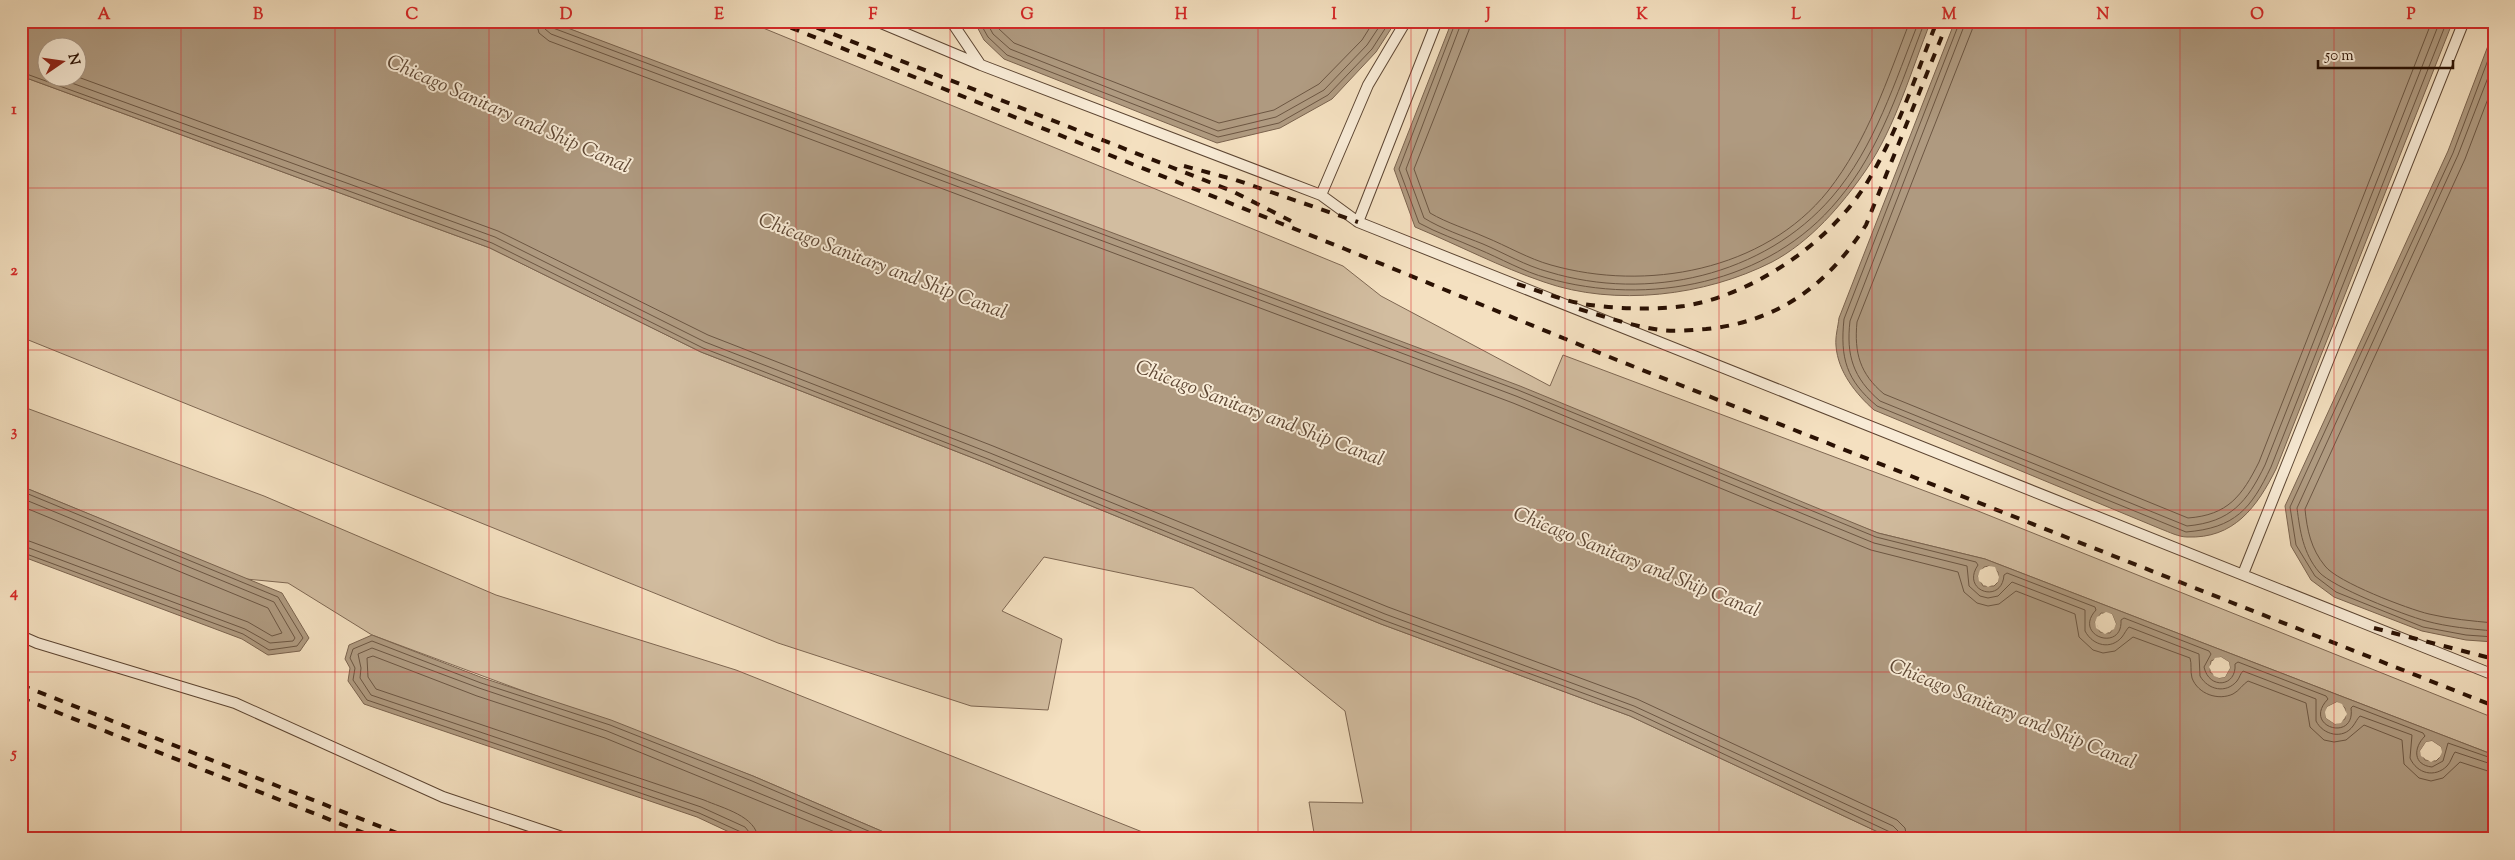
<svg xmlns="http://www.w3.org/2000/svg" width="2515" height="860" font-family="'Sorts Mill Goudy',serif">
	<rect width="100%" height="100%" fill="#f4e0c0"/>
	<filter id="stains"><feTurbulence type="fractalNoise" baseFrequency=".004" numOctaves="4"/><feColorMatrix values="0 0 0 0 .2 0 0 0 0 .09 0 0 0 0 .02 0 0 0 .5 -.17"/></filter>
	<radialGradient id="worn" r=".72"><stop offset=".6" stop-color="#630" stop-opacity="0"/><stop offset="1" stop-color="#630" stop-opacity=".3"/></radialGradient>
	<path fill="#d2bda0" stroke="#7e6752" d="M 549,21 L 746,21 L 1343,266 L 1381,296 L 1550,386 L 1563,355 L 1973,509 L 2494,718 L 2494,755 L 1985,559 L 1878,533 Z
		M 21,76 L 490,248 L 701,352 L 986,463 L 1381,624 L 1630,716 L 1893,839 L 1315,839 L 1309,802 L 1363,803 L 1345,711 L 1193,588 L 1044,557 L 1002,611 L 1062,639 L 1048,710 L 971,706 L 778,643 L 21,337 Z
		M 21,406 L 264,496 L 496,595 L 736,670 L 1160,839 L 900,839 L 753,776 L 372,635 L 288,583 L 246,579 L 21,486 Z"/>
	<path fill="#af9a80" stroke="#7a634e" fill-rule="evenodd" d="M 21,21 L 549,21 L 1520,386 L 1878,533 L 1985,559 L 2494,755 L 2494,839 L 1893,839 L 1630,716 L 1381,624 L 986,463 L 701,352 L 490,248 L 21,76 ZM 48,48 L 78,48 L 78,78 L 48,78 ZM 1989,566 L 1998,572 L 1998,582 L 1994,586 L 1983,586 L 1978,576 L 1984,567 ZM 2101,613 L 2112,614 L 2116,624 L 2110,633 L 2100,632 L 2095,622 ZM 2221,657 L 2229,662 L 2230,668 L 2225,677 L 2219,678 L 2210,672 L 2211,661 ZM 2337,702 L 2345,708 L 2345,719 L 2335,724 L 2326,718 L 2327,707 ZM 2432,741 L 2441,747 L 2440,757 L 2436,761 L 2425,760 L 2420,751 L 2426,742 Z
		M 974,21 L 1396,21 L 1376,52 L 1332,99 L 1280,128 L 1217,143 L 1004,59 L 984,40 Z
		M 1452,21 L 1931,21 C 1911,70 1896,126 1866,170 C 1842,205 1810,242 1772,262 C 1705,296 1615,307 1544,282 C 1500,267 1458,245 1415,227 L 1394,169 Z
		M 1955,21 L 2453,21 L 2276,469 C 2257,507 2234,539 2187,537 C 2179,537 2169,532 2161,529 L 1874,410 C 1856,394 1838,372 1836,346 C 1835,337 1838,327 1839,318 Z
		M 2494,30 L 2494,642 L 2466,640 L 2422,631 L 2334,597 L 2311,580 L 2291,546 L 2285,506 L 2448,151 Z
		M 21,486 L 282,593 L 309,638 L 300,651 L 268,655 L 242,639 L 21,556 Z
		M 372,635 L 483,678 L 611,720 L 753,776 L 900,839 L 744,839 L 697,817 L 364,704 L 348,681 L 350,668 L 345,659 L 349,645 Z"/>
	<path fill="#f4e0c0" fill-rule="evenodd" d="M 1989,566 L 1995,567 L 1999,577 L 1998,582 L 1988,587 L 1979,581 L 1978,576 L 1980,570 ZM 1989,568 L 1993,570 L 1997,577 L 1993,584 L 1988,585 L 1981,580 L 1981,576 L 1982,572 Z
		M 2106,612 L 2112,614 L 2116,624 L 2114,629 L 2105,634 L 2096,628 L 2095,622 L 2097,617 ZM 2106,615 L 2110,616 L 2114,624 L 2112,628 L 2105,631 L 2098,627 L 2097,623 L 2099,619 Z
		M 2221,657 L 2229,662 L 2230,668 L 2225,677 L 2219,678 L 2214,676 L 2209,667 L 2215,658 ZM 2220,659 L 2227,664 L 2228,668 L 2224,675 L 2219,675 L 2215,674 L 2212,667 L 2216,660 Z
		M 2337,702 L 2342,704 L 2347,714 L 2341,723 L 2335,724 L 2326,718 L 2325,712 L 2327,707 ZM 2336,705 L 2340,706 L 2344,713 L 2340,720 L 2335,721 L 2329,717 L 2328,712 L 2329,708 Z
		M 2432,741 L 2441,747 L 2442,752 L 2440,757 L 2431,762 L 2421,756 L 2420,751 L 2426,742 ZM 2432,743 L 2438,748 L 2439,752 L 2438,756 L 2431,760 L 2424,755 L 2423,751 L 2428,744 Z"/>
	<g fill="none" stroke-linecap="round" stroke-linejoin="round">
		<path stroke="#6c5642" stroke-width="1" d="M 536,21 L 539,33 L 549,41 L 1513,403 L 1871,550 L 1958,572 L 1964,592 L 1977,603 L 1988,606 L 1999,604 L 2016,591 L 2075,614 L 2079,637 L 2093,650 L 2103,653 L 2115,651 L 2133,637 L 2190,658 C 2192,664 2190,671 2192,678 C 2198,694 2218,701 2233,694 C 2239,691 2243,684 2248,681 L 2306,703 L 2310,727 L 2324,740 L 2334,742 L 2346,740 L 2364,725 L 2402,740 L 2404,764 L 2419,778 L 2431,781 L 2443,778 L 2460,762 L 2494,773
			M 543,21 L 545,29 L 551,34 L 1516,396 L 1874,543 L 1967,566 L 1969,586 L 1980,596 L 1988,598 L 1998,596 L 2012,582 L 2085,610 L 2085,631 C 2093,646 2111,650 2122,637 C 2125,633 2126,630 2129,627 L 2199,654 L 2200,676 C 2208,690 2226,694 2237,681 C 2240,677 2240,674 2243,671 L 2316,699 L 2316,721 C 2323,735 2343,740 2353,726 C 2356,722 2357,719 2360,716 L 2412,735 L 2410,758 C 2417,774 2435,778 2447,766 C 2451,762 2452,756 2455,752 L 2494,765
			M 549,21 L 553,28 L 1518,390 L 1876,537 L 1976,562 L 1978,565 C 1960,591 2002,605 2004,575 L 2007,573 L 2095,607 L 2096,610 C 2072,636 2123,653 2121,620 L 2124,618 L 2209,651 L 2211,654 L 2204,667 C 2209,690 2237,687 2235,664 L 2238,662 L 2326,696 L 2328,699 C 2301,727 2356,743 2351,708 L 2353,706 L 2423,733 L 2425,736 C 2413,748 2413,765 2432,767 L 2443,761 L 2448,743 L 2494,759
			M 979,21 L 988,37 L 1007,55 L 1218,137 L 1279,123 L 1328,95 L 1372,49 L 1390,21
			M 986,21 L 993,34 L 1010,49 L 1218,131 L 1276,117 L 1324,90 L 1367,45 L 1383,21
			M 995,21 L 999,29 L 1014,43 L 1219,123 L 1274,110 L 1319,84 L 1362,40 L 1374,21
			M 1456,21 L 1399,169 L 1419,223 C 1437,233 1458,240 1478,249 C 1500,258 1524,272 1547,278 C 1648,307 1769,284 1838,200 C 1881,149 1901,83 1925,21
			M 1462,21 L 1406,169 L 1424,218 C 1442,229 1463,236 1483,244 C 1504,253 1526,266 1549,272 C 1648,302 1764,276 1832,197 C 1875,147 1895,81 1919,21
			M 1470,21 L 1469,30 L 1414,169 L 1430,213 C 1447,223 1467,229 1485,237 C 1507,246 1529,259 1551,265 C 1646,292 1764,271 1828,191 C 1868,140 1887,80 1910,21
			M 1960,21 L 1844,319 C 1840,358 1846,380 1877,406 L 2186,532 C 2235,528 2251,509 2271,467 L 2447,21
			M 1966,21 L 1850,321 C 1846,355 1853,378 1880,401 L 2187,526 C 2231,522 2247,502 2265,465 L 2440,21
			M 1974,21 L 1972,30 L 1857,322 C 1854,353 1860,374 1884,394 L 2188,518 C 2228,515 2242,496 2259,462 L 2432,21
			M 2494,44 L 2453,153 L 2290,507 L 2296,545 L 2315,576 L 2336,592 L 2423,627 L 2466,635 L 2494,637
			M 2494,62 L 2458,155 L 2297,508 C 2300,531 2303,553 2319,572 C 2332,587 2404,615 2426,621 C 2448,627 2471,629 2494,631
			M 21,72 L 492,243 L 703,348 L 988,459 L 1383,620 L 1632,711 L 1890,832 L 1893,839
			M 78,77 L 498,231 L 708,335 L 993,446 L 1388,607 L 1637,699 L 1897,820 L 1905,828 L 1907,839
			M 58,78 L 495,237 L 705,342 L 990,453 L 1385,614 L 1634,706 L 1893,826 L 1898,831 L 1900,839
			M 2494,83 L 2465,159 L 2305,509 C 2307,530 2311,549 2325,566 C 2337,582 2408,609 2429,614 C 2450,619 2472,621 2494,623
			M 21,491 L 278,597 L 303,638 L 297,646 L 269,650 L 243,634 L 21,552
			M 21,498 L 274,602 L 295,638 L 293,641 L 270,643 L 245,629 L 21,545
			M 21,506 L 268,608 L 282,633 L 272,636 L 248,622 L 21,538
			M 744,839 L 741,832 L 699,813 L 367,700 L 353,680 L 355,668 L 350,658 L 353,649 L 372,641 L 481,683 L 610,725 L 752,781 L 887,839
			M 750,839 L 749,832 L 745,827 L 701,807 L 371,695 L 360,678 L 361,668 L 358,654 L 372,648 L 479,688 L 607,731 L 871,839
			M 758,839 C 757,816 722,808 704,800 L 376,689 L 368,677 L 367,658 L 373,656 L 477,696 L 605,738 L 852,839"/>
		<g stroke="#5c4532" stroke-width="12">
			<path id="service" d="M 876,21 L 981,65 L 1321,195 L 1358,222 L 2494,675
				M 951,21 L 980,64
				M 1321,195 L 1368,85 L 1406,21
				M 1358,222 L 1437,21
				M 2243,574 L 2464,21
				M 21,636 L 37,643 L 235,703 L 443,797 L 568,839"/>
		</g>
		<use href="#service" stroke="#f8ebd6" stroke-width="10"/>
		<path stroke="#2a1103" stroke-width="4" stroke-dasharray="9 9" stroke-linecap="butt" d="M 774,21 L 1345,249 L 1617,360 L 2494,706
			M 800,21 L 1232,191 L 1291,221
			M 1184,166 L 1236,180 L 1358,222
			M 1517,284 C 1540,291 1566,302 1590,305 C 1621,309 1654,310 1684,306 C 1754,295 1832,241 1868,181 C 1898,131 1916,75 1937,21
			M 1579,309 C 1606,317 1632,326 1660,330 C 1675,332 1691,330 1706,329 C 1778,322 1828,285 1866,225 L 1948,21
			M 2374,628 L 2494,659
			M 21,685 L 412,839
			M 21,698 L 379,839"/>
	</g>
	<path fill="none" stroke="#d62828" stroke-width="1" stroke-opacity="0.55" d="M 181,21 L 181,839M 335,21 L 335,839M 489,21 L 489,839M 642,21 L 642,839M 796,21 L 796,839M 950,21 L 950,839M 1104,21 L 1104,839M 1258,21 L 1258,839M 1411,21 L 1411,839M 1565,21 L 1565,839M 1719,21 L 1719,839M 1872,21 L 1872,839M 2026,21 L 2026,839M 2180,21 L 2180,839M 2334,21 L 2334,839M 21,188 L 2494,188M 21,350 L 2494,350M 21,510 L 2494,510M 21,672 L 2494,672"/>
	<g text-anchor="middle" stroke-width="4" stroke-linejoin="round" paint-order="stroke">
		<g font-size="20" font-style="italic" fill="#5f4835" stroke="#f8ebd6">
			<text transform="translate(509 113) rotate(24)" y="7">Chicago Sanitary and Ship Canal</text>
			<text transform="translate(883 265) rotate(21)" y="7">Chicago Sanitary and Ship Canal</text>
			<text transform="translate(1260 412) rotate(21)" y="7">Chicago Sanitary and Ship Canal</text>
			<text transform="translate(1637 561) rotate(22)" y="7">Chicago Sanitary and Ship Canal</text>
			<text transform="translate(2013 713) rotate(22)" y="7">Chicago Sanitary and Ship Canal</text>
		</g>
	</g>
	<rect width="2515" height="860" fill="none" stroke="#f4e0c0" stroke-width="55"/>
	<g transform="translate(62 62) rotate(77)"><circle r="24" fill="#f8ebd6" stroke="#a69482"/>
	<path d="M0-4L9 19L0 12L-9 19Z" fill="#8f2418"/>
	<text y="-8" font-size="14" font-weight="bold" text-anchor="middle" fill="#2a1103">N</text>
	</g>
	<path d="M2318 60v8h135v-8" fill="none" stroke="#2a1103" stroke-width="2.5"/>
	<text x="2325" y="60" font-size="15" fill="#2a1103" stroke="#f8ebd6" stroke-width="4" paint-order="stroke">50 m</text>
	<rect x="28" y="28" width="2460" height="804" fill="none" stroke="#d62828" stroke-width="2"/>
	<g font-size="16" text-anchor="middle" font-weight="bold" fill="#d62828">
		<text x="104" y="19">A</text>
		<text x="258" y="19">B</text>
		<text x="412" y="19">C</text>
		<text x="566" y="19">D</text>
		<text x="719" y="19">E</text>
		<text x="873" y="19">F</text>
		<text x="1027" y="19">G</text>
		<text x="1181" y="19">H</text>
		<text x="1334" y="19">I</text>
		<text x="1488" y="19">J</text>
		<text x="1642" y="19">K</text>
		<text x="1796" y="19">L</text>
		<text x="1949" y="19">M</text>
		<text x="2103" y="19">N</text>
		<text x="2257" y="19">O</text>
		<text x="2411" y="19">P</text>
		<text x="14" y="114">1</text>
		<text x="14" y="275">2</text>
		<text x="14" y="436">3</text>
		<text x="14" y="597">4</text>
		<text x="14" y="758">5</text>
	</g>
	<rect width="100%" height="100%" filter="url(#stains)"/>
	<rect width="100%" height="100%" fill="url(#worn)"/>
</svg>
